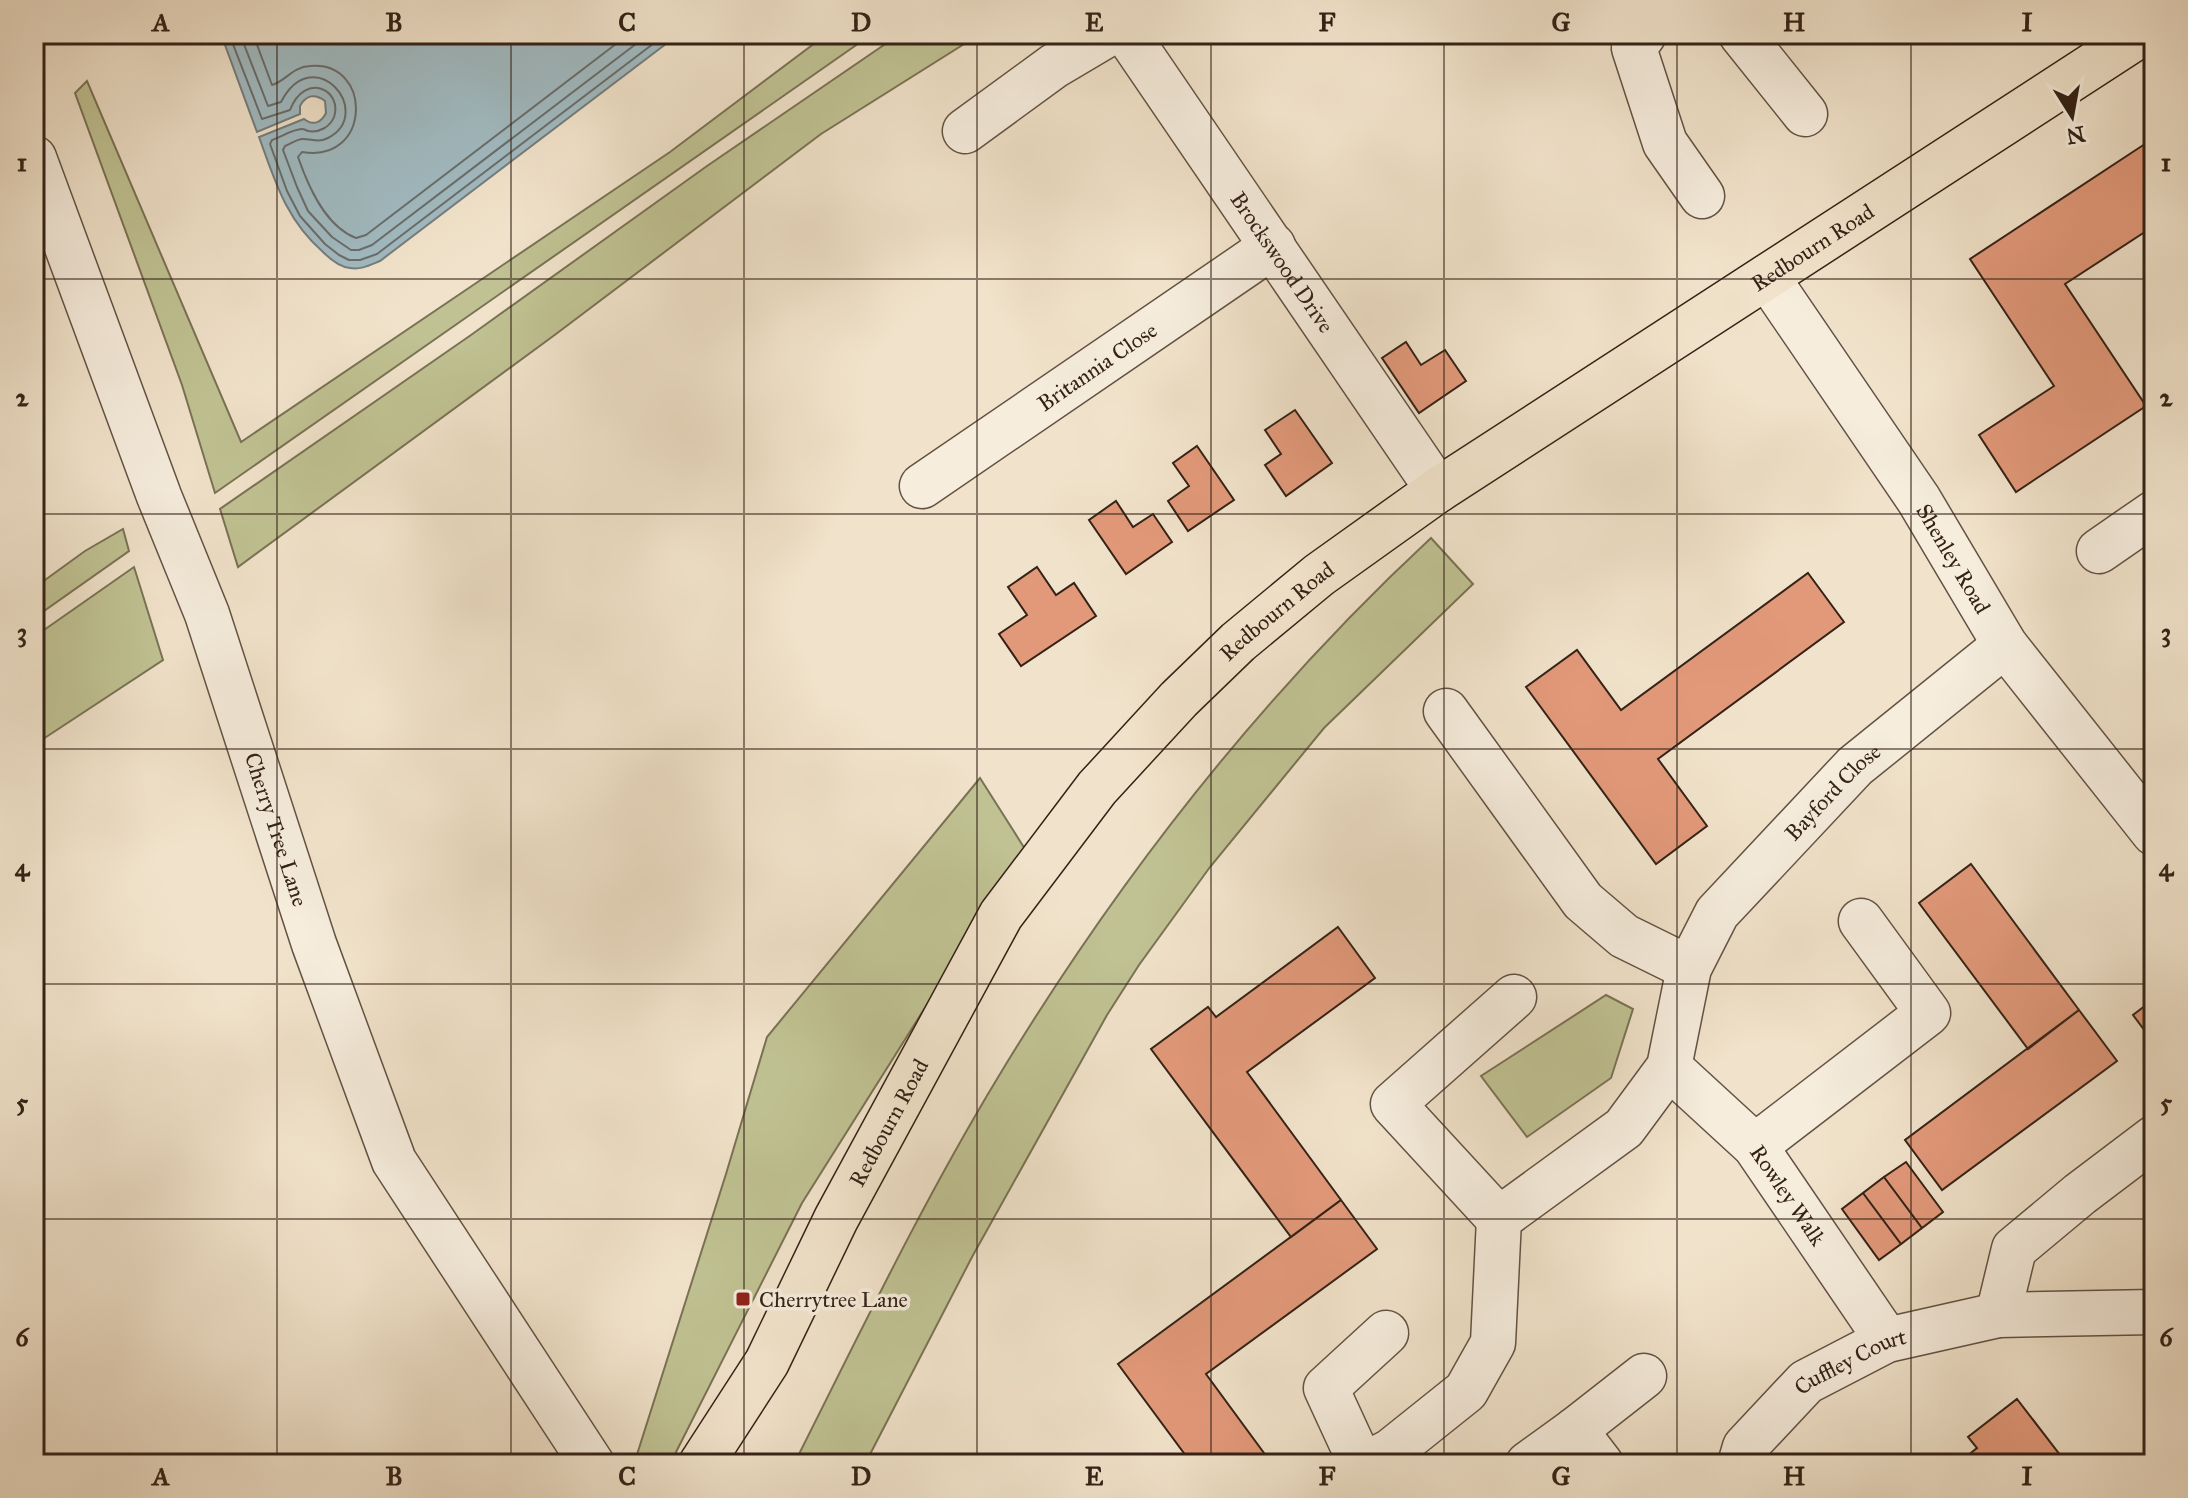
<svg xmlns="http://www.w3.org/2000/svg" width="2188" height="1498" font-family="'IM FELL Great Primer',serif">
	<rect width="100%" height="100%" fill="#f1e3cb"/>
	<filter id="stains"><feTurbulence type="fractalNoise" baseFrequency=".0025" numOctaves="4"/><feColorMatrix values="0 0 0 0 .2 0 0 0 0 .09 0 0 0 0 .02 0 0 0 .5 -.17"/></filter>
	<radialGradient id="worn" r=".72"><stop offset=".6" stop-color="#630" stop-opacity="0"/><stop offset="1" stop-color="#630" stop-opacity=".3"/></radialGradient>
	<path fill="#c0c293" stroke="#7a7255" stroke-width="2" d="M 827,34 L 872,34 L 215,493 L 182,385 L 75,93 L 87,81 L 241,442 L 670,152 Z
		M 900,34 L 980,34 L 821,134 L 556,334 L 238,567 L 220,509 L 471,335 L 707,166 Z
		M 123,529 L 129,551 L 34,618 L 34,588 L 85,551 Z
		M 1431,538 L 1473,584 L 1324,728 L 1210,867 L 1139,965 L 1107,1015 L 972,1257 L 865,1464 L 794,1464 C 859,1335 922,1203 997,1079 C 1117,880 1261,696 1431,538 Z
		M 134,567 L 163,660 L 34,745 L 34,637 Z
		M 980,778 L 1025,849 L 802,1203 L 670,1464 L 634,1464 L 726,1174 L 767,1037 Z
		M 1606,995 L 1633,1009 L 1611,1078 L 1527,1137 L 1481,1076 Z"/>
	<path fill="#a1bbc2" stroke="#757e7e" stroke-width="2" d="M 221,34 L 679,34 L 380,261 C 370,265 361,270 350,268 C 339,267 330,259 323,252 C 286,220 275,181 259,137 L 304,119 C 313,126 321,123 326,113 L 325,101 C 315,93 306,95 300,106 L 300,114 L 257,132 Z"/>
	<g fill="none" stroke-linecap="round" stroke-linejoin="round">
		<path stroke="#6a6e6c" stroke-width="2" d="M 229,34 L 262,119 L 290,110 C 305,71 343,90 334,117 C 330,127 319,133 308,131 C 306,130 304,129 302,129 C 293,129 281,137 272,140 L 270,144 L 287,191 L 300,216 L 325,244 L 339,255 L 349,260 L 360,260 L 377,254 L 666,34
			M 240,34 L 268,106 L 281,102 C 314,39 376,113 328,138 C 318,143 312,139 303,139 C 297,139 290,144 285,146 L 283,150 L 297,187 L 308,211 L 332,237 L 351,250 L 359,250 L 372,245 L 649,34
			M 253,34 L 272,85 C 286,81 292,67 310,66 C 373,60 372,164 302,152 L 298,157 C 308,186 325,226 356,238 L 366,235 L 629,34"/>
	</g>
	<path fill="#e2997a" stroke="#342217" stroke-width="2" d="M 2154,138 L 2154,226 L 2065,284 L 2146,406 L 2016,492 L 1979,435 L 2054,386 L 1970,259 Z
		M 1406,342 L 1421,365 L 1445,350 L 1466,381 L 1419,413 L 1382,358 Z
		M 1295,410 L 1332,463 L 1286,496 L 1265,465 L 1281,454 L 1265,430 Z
		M 1197,446 L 1234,500 L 1188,531 L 1168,501 L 1189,486 L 1173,463 Z
		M 1116,501 L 1133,527 L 1153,514 L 1172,542 L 1126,574 L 1089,520 Z
		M 1037,567 L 1056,595 L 1074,583 L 1096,616 L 1021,666 L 999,634 L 1027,615 L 1008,587 Z
		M 1808,573 L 1844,622 L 1658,759 L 1707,826 L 1656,864 L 1526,687 L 1577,650 L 1621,710 Z
		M 1971,864 L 2079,1010 L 2028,1049 L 1919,903 Z
		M 1338,927 L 1375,978 L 1247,1072 L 1341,1200 L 1291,1237 L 1151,1049 L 1208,1007 L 1216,1017 Z
		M 2154,999 L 2154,1043 L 2133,1015 Z
		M 2079,1010 L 2117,1061 L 1942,1190 L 1905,1140 Z
		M 1906,1162 L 1943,1212 L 1922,1228 L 1884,1177 Z
		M 1884,1177 L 1922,1228 L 1901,1244 L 1863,1193 Z
		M 1863,1193 L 1901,1244 L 1879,1260 L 1842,1209 Z
		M 1341,1200 L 1377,1249 L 1206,1374 L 1272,1464 L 1192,1464 L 1118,1364 Z
		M 2017,1399 L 2067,1464 L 1957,1464 L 1977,1448 L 1968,1437 Z"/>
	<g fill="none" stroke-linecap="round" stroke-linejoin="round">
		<g stroke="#635244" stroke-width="47">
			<g id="minor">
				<path id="s1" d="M 1127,34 L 1438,490"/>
				<path d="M 1644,34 L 1634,48 L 1665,143 L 1702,196"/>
				<path d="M 1741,34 L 1805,114"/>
				<path d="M 965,131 L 1054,66 L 1108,34"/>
				<path id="s2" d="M 34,158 L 159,496 L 207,614 L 314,944 L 394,1161 L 592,1464"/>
				<path id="s3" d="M 1767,277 L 1919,500 L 2005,645 L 2154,833"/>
				<path id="s4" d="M 922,486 L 1273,246"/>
				<path d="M 2099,551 L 2154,513"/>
				<path d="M 1446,711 L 1583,901 L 1624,936 L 1689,968"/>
				<path id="s5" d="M 1669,1067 L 1755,1146 L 1887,1340"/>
				<path d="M 1755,1146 L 1928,1013 L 1861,921"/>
				<path d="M 1499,1219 L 1393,1104 L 1514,997"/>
				<path d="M 1998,1315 L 2014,1249 L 2080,1194 L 2154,1138"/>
				<path d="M 1575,1430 L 1601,1464"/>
				<path d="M 1361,1464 L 1326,1388 L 1386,1333"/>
				<path id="s6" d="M 1366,1464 L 1391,1451 L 1466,1391 L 1493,1343 L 1499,1219 L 1624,1128 L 1669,1067 L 1689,968 L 1717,913 L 1855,766 L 2005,645"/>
				<path d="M 1528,1464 L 1575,1430 L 1644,1376"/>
				<path id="s7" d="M 1740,1464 L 1745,1447 L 1806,1382 L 1887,1340 L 1998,1315 L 2154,1312"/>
			</g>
		</g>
		<g stroke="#342217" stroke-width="47">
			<g id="major">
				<path id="s8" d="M 701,1464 L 767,1362 L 836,1219 L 1001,915 L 1097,788 L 1179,699 L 1238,642 L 1319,575 L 1438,490 L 2141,34"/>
			</g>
		</g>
		<use href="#minor" stroke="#f6eddd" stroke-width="44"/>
		<use href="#major" stroke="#f1e3cb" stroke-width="44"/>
	</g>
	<path fill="none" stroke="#342217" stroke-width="2" stroke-opacity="0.55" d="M 277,34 L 277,1464M 511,34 L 511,1464M 744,34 L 744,1464M 977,34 L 977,1464M 1211,34 L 1211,1464M 1444,34 L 1444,1464M 1677,34 L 1677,1464M 1911,34 L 1911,1464M 34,279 L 2154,279M 34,514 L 2154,514M 34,749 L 2154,749M 34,984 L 2154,984M 34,1219 L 2154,1219"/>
	<rect fill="#8f2418" stroke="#f6eddd" stroke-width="3" x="735" y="1291" width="16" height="16" rx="4"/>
	<g text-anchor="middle" stroke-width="7" stroke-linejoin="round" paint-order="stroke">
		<g font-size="22" fill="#342217" stroke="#f6eddd">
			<text dy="8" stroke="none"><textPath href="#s8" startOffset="1686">Redbourn Road</textPath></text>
			<text dy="8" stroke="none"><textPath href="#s1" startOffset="276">Brockswood Drive</textPath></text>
			<text dy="8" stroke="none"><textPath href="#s4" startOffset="212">Britannia Close</textPath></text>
			<text dy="8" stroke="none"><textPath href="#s3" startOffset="338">Shenley Road</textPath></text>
			<text dy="8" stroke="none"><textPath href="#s8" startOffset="1038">Redbourn Road</textPath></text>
			<text dy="8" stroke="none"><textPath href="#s6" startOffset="864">Bayford Close</textPath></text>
			<text dy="8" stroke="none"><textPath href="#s2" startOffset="714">Cherry Tree Lane</textPath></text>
			<text dy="8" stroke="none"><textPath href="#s8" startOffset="390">Redbourn Road</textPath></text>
			<text dy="8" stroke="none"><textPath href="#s5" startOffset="176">Rowley Walk</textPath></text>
			<text dy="8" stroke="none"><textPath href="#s7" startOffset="156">Cuffley Court</textPath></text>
		</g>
		<g font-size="22" fill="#342217" stroke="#f6eddd" text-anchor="start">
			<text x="759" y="1307">Cherrytree Lane</text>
		</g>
	</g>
	<rect width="2188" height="1498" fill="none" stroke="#f1e3cb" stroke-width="88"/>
	<g transform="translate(2072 116) rotate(169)" stroke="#f6eddd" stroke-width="6" paint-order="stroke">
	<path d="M0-6L14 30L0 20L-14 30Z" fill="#342217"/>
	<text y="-12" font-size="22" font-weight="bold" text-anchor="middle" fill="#342217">N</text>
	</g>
	<rect x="44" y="44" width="2100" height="1410" fill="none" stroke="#342217" stroke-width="3"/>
	<g font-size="26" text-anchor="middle" font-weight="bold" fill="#342217">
		<text x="161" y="31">A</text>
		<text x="394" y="31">B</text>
		<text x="627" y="31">C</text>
		<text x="861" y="31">D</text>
		<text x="1094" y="31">E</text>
		<text x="1327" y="31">F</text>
		<text x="1561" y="31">G</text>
		<text x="1794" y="31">H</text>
		<text x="2027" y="31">I</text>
		<text x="22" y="171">1</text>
		<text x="2166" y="171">1</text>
		<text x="22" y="406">2</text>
		<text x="2166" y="406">2</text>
		<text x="22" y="641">3</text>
		<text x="2166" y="641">3</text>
		<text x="22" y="876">4</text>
		<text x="2166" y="876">4</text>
		<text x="22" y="1111">5</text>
		<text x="2166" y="1111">5</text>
		<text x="22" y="1346">6</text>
		<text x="2166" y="1346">6</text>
		<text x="161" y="1485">A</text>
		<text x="394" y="1485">B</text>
		<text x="627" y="1485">C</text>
		<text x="861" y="1485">D</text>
		<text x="1094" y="1485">E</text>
		<text x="1327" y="1485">F</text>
		<text x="1561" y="1485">G</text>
		<text x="1794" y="1485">H</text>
		<text x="2027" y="1485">I</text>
	</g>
	<rect width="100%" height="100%" filter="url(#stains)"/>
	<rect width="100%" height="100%" fill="url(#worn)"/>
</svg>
